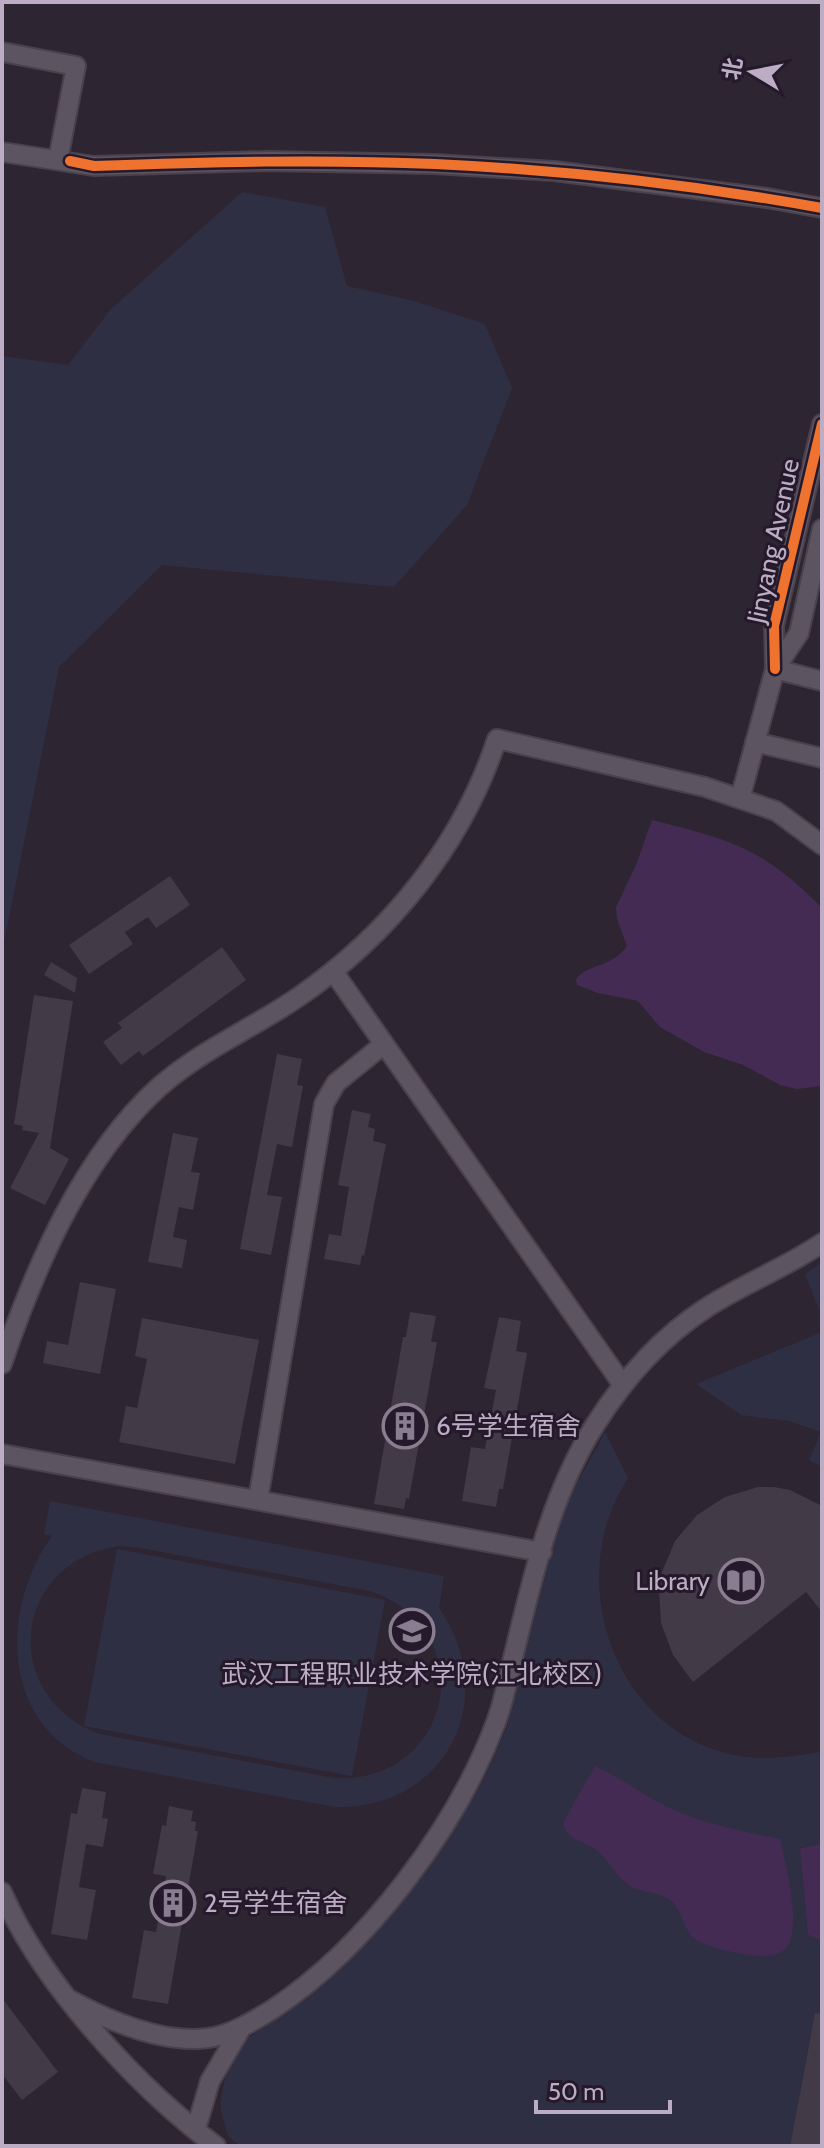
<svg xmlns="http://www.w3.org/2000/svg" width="824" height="2148" font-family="Cabin,'Noto Sans SC',sans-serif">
	<rect width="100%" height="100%" fill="#2d2531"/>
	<path fill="#2f2f44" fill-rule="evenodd" d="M 242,192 L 325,207 L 347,286 L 414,301 L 485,324 L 512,388 L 467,505 L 394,587 L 162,565 L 59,667 L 2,952 L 2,356 L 68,365 L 111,309 Z
		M 822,1262 L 822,1317 L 805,1274 Z
		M 822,1332 L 822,1467 L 809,1460 L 821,1432 L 789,1421 L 741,1415 L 696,1384 Z
		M 605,1432 L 628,1478 C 623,1486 618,1495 614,1504 C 571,1604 624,1733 734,1755 C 763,1761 790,1757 819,1752 L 822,1757 L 822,1844 L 800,1848 L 808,1935 L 822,1941 L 822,2030 L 810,2038 L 790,2146 L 240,2146 L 228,2136 L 221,2111 L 221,2097 L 227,2070 L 242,2042 L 300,2003 L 328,1980 L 375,1933 L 435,1859 L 484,1779 L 507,1726 L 531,1615 L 549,1554 L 573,1491 Z
		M 50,1501 L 444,1576 L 439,1608 C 502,1698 446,1810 335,1807 L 94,1762 C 0,1725 0,1608 52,1536 L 44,1534 ZM 119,1546 L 135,1547 L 370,1591 C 483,1629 454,1784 334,1778 L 100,1734 C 0,1699 10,1562 119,1546 Z
		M 117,1549 L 385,1600 L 352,1776 L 84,1726 Z"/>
	<path fill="#442b53" d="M 652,820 C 731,840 764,848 822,908 L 822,1086 L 797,1089 L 780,1085 L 743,1065 L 704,1052 L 660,1027 L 638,1001 L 598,993 L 577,985 L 576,980 C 586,963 611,969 627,946 L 617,919 L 616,907 L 636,865 Z
		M 595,1766 C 622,1778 645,1797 672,1809 C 706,1825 743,1831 780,1839 C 785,1863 805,1934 783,1951 C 768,1963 718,1950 700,1942 C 683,1935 684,1910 669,1899 C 658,1892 645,1893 634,1888 C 620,1882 611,1864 600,1853 C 588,1841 568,1842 563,1824 L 565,1819 Z
		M 822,1844 L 822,1941 L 808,1935 L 800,1848 Z"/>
	<path fill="#423a47" d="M 170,876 L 190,905 L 156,928 L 148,917 L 125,932 L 133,944 L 89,974 L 69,945 Z
		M 222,947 L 246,980 L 143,1056 L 139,1051 L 121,1065 L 103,1042 L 122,1028 L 118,1023 Z
		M 51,962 L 77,978 L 75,993 L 44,975 Z
		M 34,995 L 73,1001 L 50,1148 L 69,1159 L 45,1205 L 10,1188 L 39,1133 L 22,1130 L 23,1126 L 14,1124 Z
		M 277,1054 L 302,1059 L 297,1085 L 303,1086 L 292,1147 L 277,1144 L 267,1195 L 282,1197 L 271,1255 L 240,1249 Z
		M 352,1110 L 371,1114 L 368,1127 L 375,1129 L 373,1141 L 386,1144 L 364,1256 L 362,1255 L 360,1265 L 324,1259 L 329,1234 L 341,1236 L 349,1187 L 338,1185 Z
		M 173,1133 L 198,1138 L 191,1172 L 200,1173 L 193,1210 L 179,1207 L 173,1237 L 187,1240 L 182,1268 L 148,1262 Z
		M 80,1282 L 116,1289 L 100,1374 L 43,1363 L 47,1341 L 68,1345 Z
		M 410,1312 L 436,1316 L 431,1342 L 437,1342 L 409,1499 L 406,1498 L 404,1509 L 374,1504 L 403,1337 L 406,1337 Z
		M 499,1317 L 521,1321 L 516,1351 L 527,1353 L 503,1489 L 499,1489 L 496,1507 L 462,1501 L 471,1447 L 485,1449 L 496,1390 L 484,1388 Z
		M 142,1318 L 259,1340 L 235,1464 L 119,1442 L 126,1406 L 137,1408 L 147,1359 L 135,1356 Z
		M 758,1487 L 774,1487 L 790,1490 L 822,1506 L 822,1612 L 806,1592 L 693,1682 L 673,1655 L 661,1623 L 659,1589 L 662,1572 L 675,1541 L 697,1515 L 725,1497 Z
		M 82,1788 L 106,1792 L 102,1818 L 108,1819 L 103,1847 L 86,1844 L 79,1887 L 96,1890 L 87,1940 L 51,1934 L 71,1813 L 77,1814 Z
		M 169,1806 L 193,1811 L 191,1821 L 196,1822 L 195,1831 L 198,1831 L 168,2004 L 132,1998 L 144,1930 L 156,1932 L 166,1876 L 153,1874 L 162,1825 L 166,1826 Z
		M 2,1998 L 58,2072 L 22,2100 L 2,2074 Z
		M 815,2013 L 822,2014 L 822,2146 L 790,2146 Z"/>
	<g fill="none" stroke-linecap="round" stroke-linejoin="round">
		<g stroke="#49414b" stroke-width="22">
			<path id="minor" d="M 2,52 L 76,66 L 58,160
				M 2,152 L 94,166 L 268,161 L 434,164 L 554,171 L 767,198 L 822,208
				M 775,669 L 799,633 L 822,529
				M 775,669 L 822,681
				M 755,742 L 822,758
				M 740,799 L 775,669 L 774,626 L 822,424
				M 333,971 L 623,1385
				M 2,1364 C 35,1267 82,1157 159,1087 C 201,1050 251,1029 297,998 C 389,935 462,845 497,739 L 705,787 L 776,811 L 822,845
				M 2,1454 L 542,1552
				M 258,1500 L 324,1104 L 336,1083 L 384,1044
				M 2,1892 C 42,1984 136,2086 216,2146
				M 70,2000 C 109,2021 162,2044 208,2038 C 231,2035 254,2021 273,2009 C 367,1947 457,1827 496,1722 C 504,1701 508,1679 513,1658 C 532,1579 551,1494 595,1425 C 624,1379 660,1338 706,1308 C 743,1284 785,1268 822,1243
				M 196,2129 L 210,2081 L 242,2027"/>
		</g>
		<use href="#minor" stroke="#5c5460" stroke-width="18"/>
		<g stroke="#25192c" stroke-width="15">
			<path id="cycleway" d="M 70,161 L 94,166 C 208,162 321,159 435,164 C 564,170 695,185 822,208
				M 775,669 L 774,626 L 822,424"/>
		</g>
		<use href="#cycleway" stroke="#ef722f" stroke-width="10"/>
	</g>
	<defs>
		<g id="building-ring" transform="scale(2.3)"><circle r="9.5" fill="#25192c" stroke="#8b7d91" stroke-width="1.5"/><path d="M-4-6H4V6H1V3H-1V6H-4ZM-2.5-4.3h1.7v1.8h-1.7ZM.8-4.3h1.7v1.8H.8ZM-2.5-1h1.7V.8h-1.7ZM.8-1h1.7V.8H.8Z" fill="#8b7d91"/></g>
		<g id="library-ring" transform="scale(2.3)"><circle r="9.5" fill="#25192c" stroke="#8b7d91" stroke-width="1.5"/><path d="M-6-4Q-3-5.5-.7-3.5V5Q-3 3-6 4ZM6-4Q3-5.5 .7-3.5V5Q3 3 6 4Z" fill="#8b7d91"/></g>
		<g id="university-ring" transform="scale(2.3)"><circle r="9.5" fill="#25192c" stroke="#8b7d91" stroke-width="1.5"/><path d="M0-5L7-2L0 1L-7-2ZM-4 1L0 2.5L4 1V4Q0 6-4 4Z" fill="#8b7d91"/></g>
	</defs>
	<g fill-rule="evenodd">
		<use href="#building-ring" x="405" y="1426"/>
		<use href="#library-ring" x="741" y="1581"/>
		<use href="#university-ring" x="412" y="1631"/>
		<use href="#building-ring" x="173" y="1903"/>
	</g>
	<g text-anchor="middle" stroke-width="6" stroke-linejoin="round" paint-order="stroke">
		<g font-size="26" fill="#bdadc4" stroke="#25192c">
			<text transform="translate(773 541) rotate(-78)" y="9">Jinyang Avenue</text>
		</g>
		<g font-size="26" fill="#bdadc4" stroke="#25192c" text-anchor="start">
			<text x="436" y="1435">6号学生宿舍</text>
			<text x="710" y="1590" text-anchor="end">Library</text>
			<text x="412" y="1683" text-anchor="middle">武汉工程职业技术学院(江北校区)</text>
			<text x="204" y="1912">2号学生宿舍</text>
		</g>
	</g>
	<rect width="824" height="2148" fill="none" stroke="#bdadc4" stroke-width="8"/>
	<g transform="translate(752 72) rotate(280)" stroke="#25192c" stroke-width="6" paint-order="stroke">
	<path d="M0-6L14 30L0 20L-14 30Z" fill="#bdadc4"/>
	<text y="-12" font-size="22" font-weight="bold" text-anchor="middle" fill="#bdadc4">北</text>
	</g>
	<path d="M536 2100v12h134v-12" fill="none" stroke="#bdadc4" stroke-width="4"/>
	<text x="548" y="2100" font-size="24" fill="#bdadc4" stroke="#25192c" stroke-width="6" paint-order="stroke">50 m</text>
</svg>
